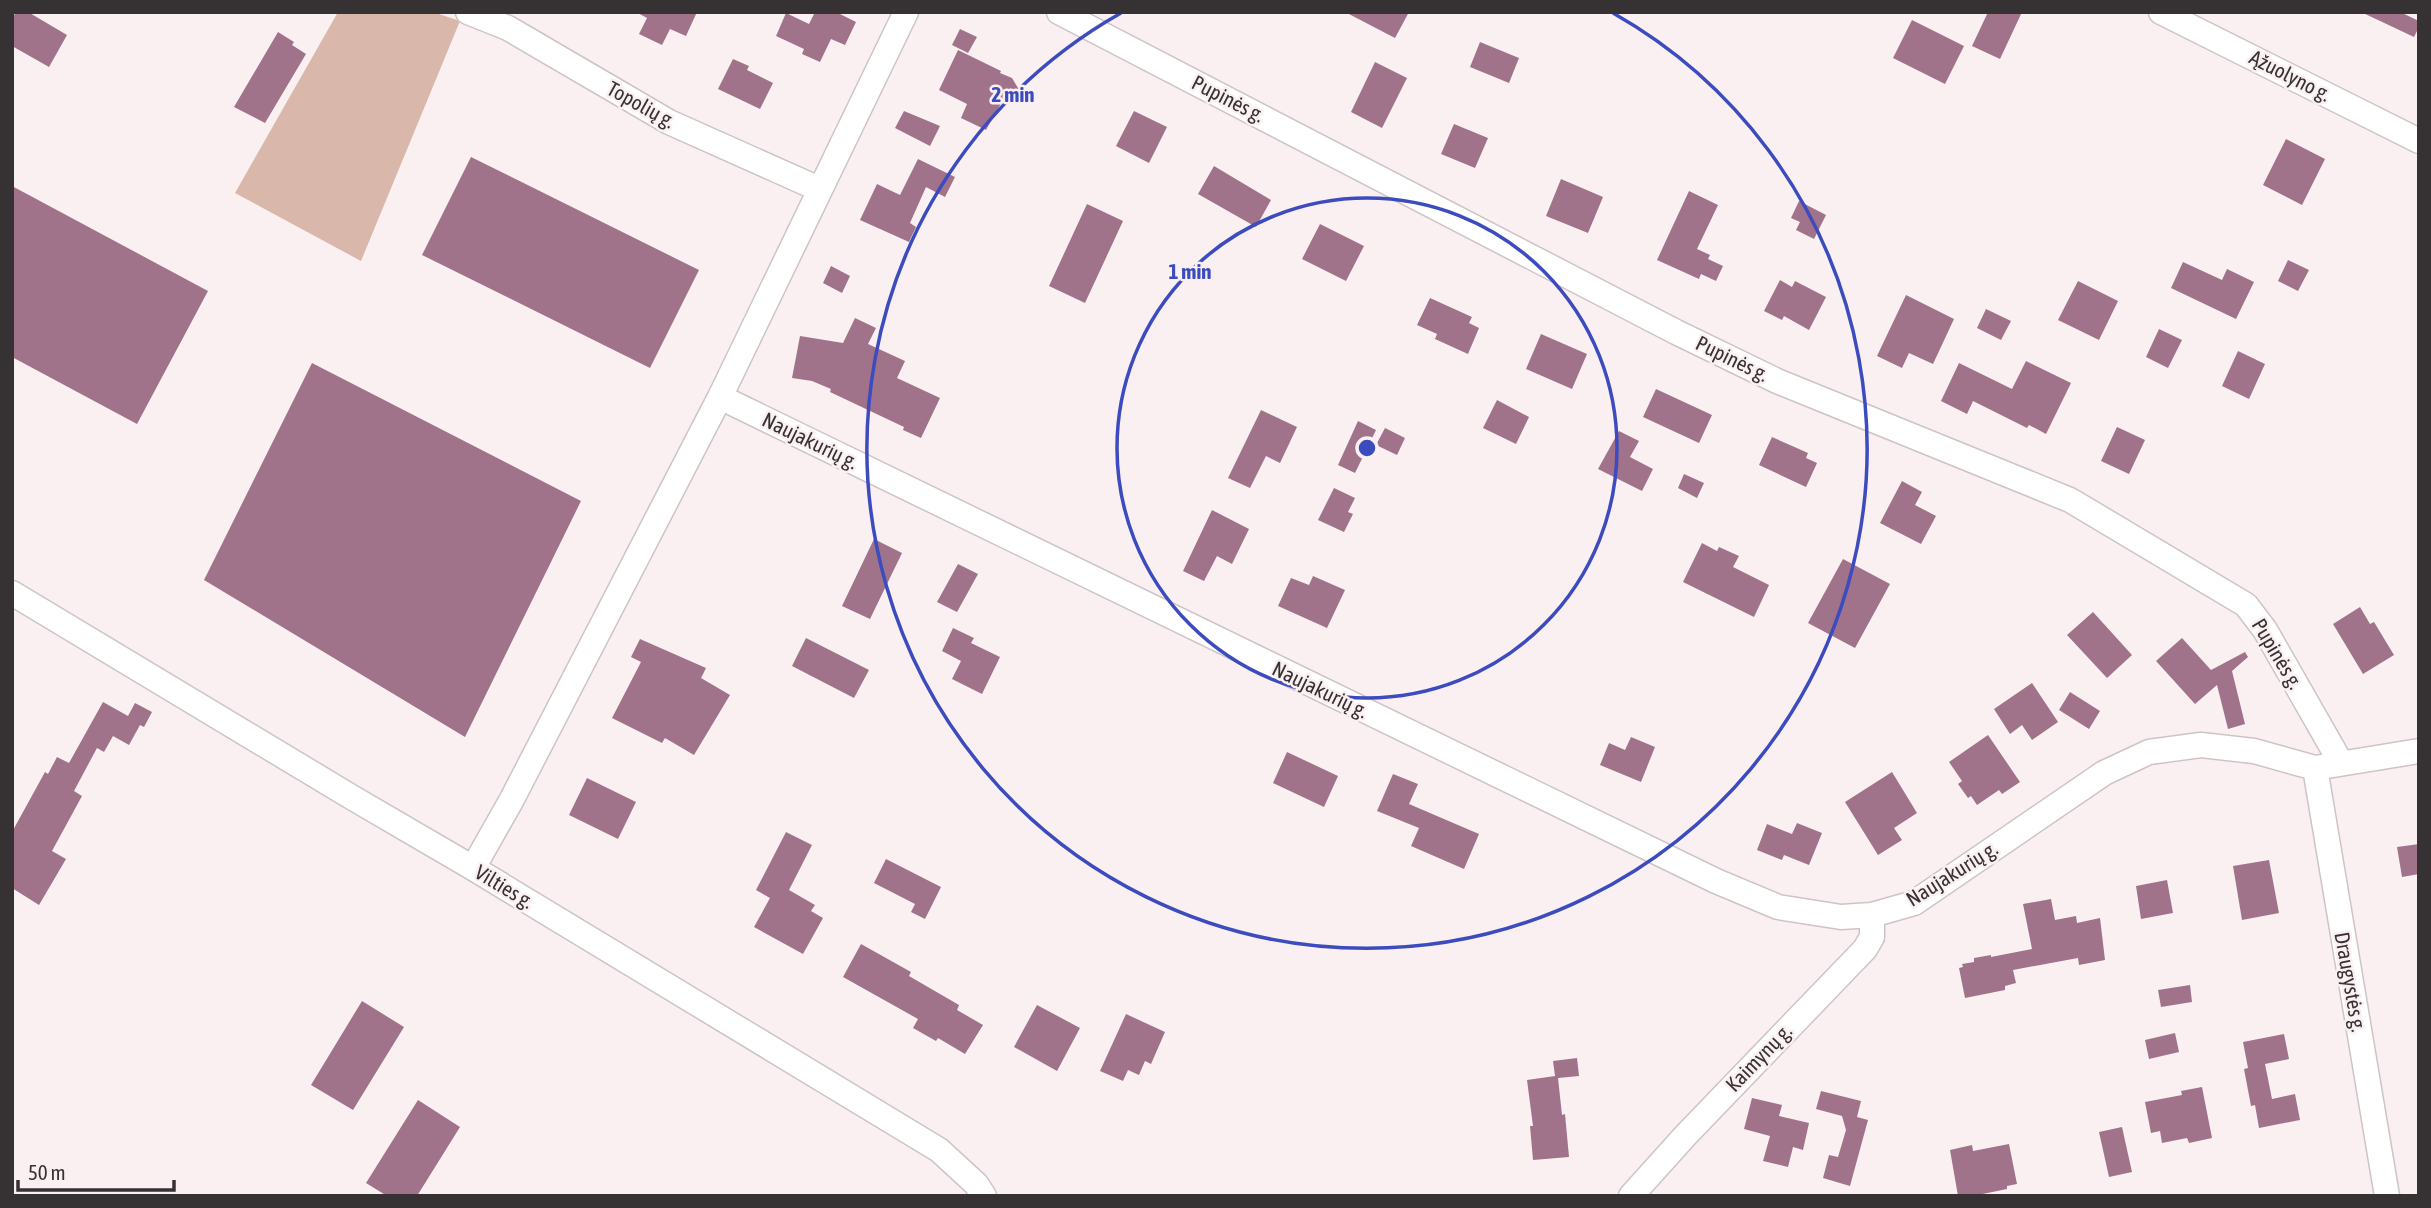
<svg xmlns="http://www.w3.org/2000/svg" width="2431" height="1208" font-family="'Asap Condensed',sans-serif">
	<rect width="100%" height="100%" fill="#faf0f2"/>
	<path fill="#d9b7aa" d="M 338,12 L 433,12 L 460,21 L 361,261 L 235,193 Z"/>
	<path fill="#a0738b" d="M 16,12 L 28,12 L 67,35 L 49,67 L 12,46 L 12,19 Z
		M 636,12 L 697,12 L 686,36 L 670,29 L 662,45 L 639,34 L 647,18 Z
		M 815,12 L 836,12 L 856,22 L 845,45 L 831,39 L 820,62 L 802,54 L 804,49 L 776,36 L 786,13 L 809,24 Z
		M 1345,12 L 1409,12 L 1395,38 Z
		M 1988,12 L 2022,12 L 2000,59 L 1972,46 Z
		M 2361,12 L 2400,12 L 2419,21 L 2419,27 L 2414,37 Z
		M 1912,20 L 1964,46 L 1945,84 L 1893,58 Z
		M 960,29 L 977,37 L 968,53 L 952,45 Z
		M 278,32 L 294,42 L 292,45 L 306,54 L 265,123 L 234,107 Z
		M 1480,42 L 1519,58 L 1509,83 L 1470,67 Z
		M 958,50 L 1001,71 L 1000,73 L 1012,78 L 1018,88 L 1013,100 L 1003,100 L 986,130 L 961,118 L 967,104 L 939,90 Z
		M 733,59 L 749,66 L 747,70 L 773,83 L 760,109 L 718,89 Z
		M 1375,62 L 1407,78 L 1382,128 L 1351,112 Z
		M 904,111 L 940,126 L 930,146 L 895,128 Z
		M 1134,111 L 1167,127 L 1149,163 L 1116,146 Z
		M 1454,124 L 1488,138 L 1475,168 L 1441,154 Z
		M 2286,139 L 2325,159 L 2302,205 L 2263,185 Z
		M 471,157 L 699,270 L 650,368 L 422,255 Z
		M 918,159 L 955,177 L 945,197 L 926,187 L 910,223 L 916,227 L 909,242 L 860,220 L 877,184 L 900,195 Z
		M 1214,166 L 1271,200 L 1256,227 L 1198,194 Z
		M 1561,179 L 1603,197 L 1588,233 L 1546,216 Z
		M 12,186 L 208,291 L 137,424 L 12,357 Z
		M 1689,191 L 1718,205 L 1697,249 L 1710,255 L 1708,259 L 1723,266 L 1716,281 L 1701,274 L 1699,279 L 1657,260 Z
		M 1799,201 L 1826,215 L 1814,239 L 1796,230 L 1800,222 L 1791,218 Z
		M 1087,204 L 1123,221 L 1085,303 L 1049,286 Z
		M 1320,224 L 1364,246 L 1346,281 L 1302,259 Z
		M 2288,260 L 2309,270 L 2298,291 L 2278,281 Z
		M 2183,262 L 2222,280 L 2227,269 L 2254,282 L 2236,319 L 2171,288 Z
		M 831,266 L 850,276 L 842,293 L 823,283 Z
		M 1780,280 L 1792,287 L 1795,281 L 1826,297 L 1809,330 L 1784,316 L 1782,320 L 1764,311 Z
		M 2078,281 L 2118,301 L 2099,340 L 2058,320 Z
		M 1906,295 L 1954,319 L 1933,364 L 1909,353 L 1902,368 L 1877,356 Z
		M 1430,298 L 1472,317 L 1469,323 L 1479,328 L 1468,354 L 1435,339 L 1437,334 L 1417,325 Z
		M 1986,309 L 2011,321 L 2001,340 L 1977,328 Z
		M 855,318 L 876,328 L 868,344 L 905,361 L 897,378 L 940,398 L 921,438 L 903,430 L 904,427 L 830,392 L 831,389 L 812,381 L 792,378 L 800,336 L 843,343 Z
		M 2159,329 L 2182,340 L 2168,368 L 2146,357 Z
		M 1541,334 L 1587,354 L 1572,389 L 1526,369 Z
		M 2238,351 L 2265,364 L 2249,399 L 2222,386 Z
		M 2026,361 L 2071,383 L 2046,434 L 2029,425 L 2027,428 L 1973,401 L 1967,414 L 1941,401 L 1959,363 L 2012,389 Z
		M 312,363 L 581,501 L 465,737 L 204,580 Z
		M 1656,389 L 1712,415 L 1699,443 L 1643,417 Z
		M 1497,400 L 1529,417 L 1516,444 L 1483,428 Z
		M 1261,410 L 1297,427 L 1280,463 L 1266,456 L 1250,488 L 1228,478 Z
		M 1358,421 L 1376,430 L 1355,473 L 1338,465 Z
		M 2117,427 L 2145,440 L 2129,474 L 2101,461 Z
		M 1385,428 L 1405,438 L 1397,455 L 1376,445 Z
		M 1619,431 L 1639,441 L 1630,457 L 1653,469 L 1642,491 L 1598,469 Z
		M 1772,437 L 1808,453 L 1806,458 L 1817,463 L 1806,487 L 1759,465 Z
		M 1684,474 L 1704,483 L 1697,498 L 1678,488 Z
		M 1902,481 L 1922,492 L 1915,505 L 1936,516 L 1921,544 L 1880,523 Z
		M 1334,488 L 1355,498 L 1348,512 L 1353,514 L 1344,532 L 1318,520 Z
		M 1212,510 L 1249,529 L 1232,564 L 1217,556 L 1204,581 L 1183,571 Z
		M 874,539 L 902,553 L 870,619 L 842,606 Z
		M 1702,543 L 1717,551 L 1719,547 L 1739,556 L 1733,567 L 1769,585 L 1754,617 L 1683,582 Z
		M 1843,559 L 1890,584 L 1855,648 L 1808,623 Z
		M 958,564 L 978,574 L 957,612 L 937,602 Z
		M 1313,576 L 1345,590 L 1327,628 L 1278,606 L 1291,578 L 1309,585 Z
		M 2360,607 L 2370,624 L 2374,622 L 2394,655 L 2363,674 L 2333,624 Z
		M 2093,612 L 2132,655 L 2107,678 L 2067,635 Z
		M 953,628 L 974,638 L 971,643 L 1000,657 L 982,694 L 952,679 L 961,661 L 942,651 Z
		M 806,638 L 869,670 L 854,698 L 792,666 Z
		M 2182,638 L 2211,670 L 2245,652 L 2248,657 L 2232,671 L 2245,724 L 2228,729 L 2217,685 L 2195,704 L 2156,661 Z
		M 640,639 L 706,668 L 701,678 L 730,695 L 694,755 L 665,738 L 662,743 L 612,718 L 641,662 L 631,657 Z
		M 2032,683 L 2058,722 L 2032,740 L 2022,725 L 2010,734 L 1994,709 Z
		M 2070,692 L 2100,711 L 2089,729 L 2059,710 Z
		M 103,702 L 128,716 L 135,703 L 152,712 L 144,727 L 140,725 L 129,745 L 113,736 L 104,752 L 97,748 L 74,791 L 82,796 L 52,851 L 66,859 L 39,905 L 12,888 L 12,832 L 45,772 L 48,774 L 57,757 L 69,763 Z
		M 1988,735 L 2020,782 L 2002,794 L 1999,790 L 1977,805 L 1971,796 L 1968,798 L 1958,784 L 1962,781 L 1949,762 Z
		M 1631,737 L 1655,747 L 1641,782 L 1600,765 L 1609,743 L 1625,750 Z
		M 1287,752 L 1338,776 L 1324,807 L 1273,783 Z
		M 1892,772 L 1917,813 L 1894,828 L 1902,840 L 1878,855 L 1845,802 Z
		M 1393,774 L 1418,784 L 1409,804 L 1479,834 L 1464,869 L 1411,846 L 1419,828 L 1377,811 Z
		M 587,778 L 636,802 L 618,839 L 569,815 Z
		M 1797,823 L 1822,833 L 1809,865 L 1784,855 L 1782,860 L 1757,850 L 1767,824 L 1792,834 Z
		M 786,832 L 812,845 L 789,890 L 815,905 L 811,911 L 823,918 L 803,954 L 754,927 L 770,898 L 756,890 Z
		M 2419,844 L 2419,874 L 2402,877 L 2397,847 Z
		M 886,859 L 941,887 L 925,919 L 911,912 L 915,904 L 874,883 Z
		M 2269,860 L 2279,913 L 2242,920 L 2233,866 Z
		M 2167,880 L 2173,913 L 2141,919 L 2136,886 Z
		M 2051,899 L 2055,920 L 2076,916 L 2077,923 L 2100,918 L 2105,960 L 2079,965 L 2078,958 L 2013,970 L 2016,983 L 2005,986 L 2005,990 L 1965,998 L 1959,968 L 1963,967 L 1962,964 L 1974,962 L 1974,958 L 1991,955 L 1991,957 L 2032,949 L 2023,904 Z
		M 861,944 L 911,972 L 909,976 L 959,1005 L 957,1010 L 983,1025 L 965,1054 L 938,1038 L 936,1041 L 913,1028 L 918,1019 L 843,977 Z
		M 2190,985 L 2192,1002 L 2161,1007 L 2158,990 Z
		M 362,1001 L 404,1027 L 353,1110 L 311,1085 Z
		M 1037,1005 L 1080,1028 L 1057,1071 L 1014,1047 Z
		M 1126,1014 L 1165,1032 L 1151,1064 L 1145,1061 L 1139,1075 L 1128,1070 L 1123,1081 L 1100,1071 Z
		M 2175,1033 L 2179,1052 L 2149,1059 L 2145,1040 Z
		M 2284,1034 L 2289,1059 L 2265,1064 L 2272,1099 L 2295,1094 L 2300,1120 L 2259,1128 L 2255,1105 L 2251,1106 L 2244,1069 L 2248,1068 L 2243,1042 Z
		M 1577,1058 L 1579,1076 L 1558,1078 L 1562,1115 L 1565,1114 L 1569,1157 L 1533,1160 L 1530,1126 L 1533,1126 L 1527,1080 L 1555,1076 L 1553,1061 Z
		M 2202,1087 L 2212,1138 L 2189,1143 L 2187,1138 L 2162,1143 L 2160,1131 L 2151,1133 L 2145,1102 L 2182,1095 L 2181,1091 Z
		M 1821,1091 L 1861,1101 L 1857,1117 L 1868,1120 L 1850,1186 L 1823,1178 L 1829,1155 L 1838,1157 L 1846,1130 L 1842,1116 L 1816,1109 Z
		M 1752,1098 L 1782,1105 L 1779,1116 L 1809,1123 L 1803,1150 L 1793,1147 L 1788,1167 L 1763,1161 L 1770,1136 L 1744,1129 Z
		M 418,1100 L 460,1127 L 417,1196 L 387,1196 L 366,1183 Z
		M 2122,1127 L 2132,1172 L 2109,1177 L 2099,1132 Z
		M 2009,1144 L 2017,1184 L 2007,1186 L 2007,1189 L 1973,1196 L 1958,1196 L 1950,1150 L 1972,1145 L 1973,1151 Z"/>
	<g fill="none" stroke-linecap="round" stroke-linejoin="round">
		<g stroke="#cec4c6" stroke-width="27">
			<path id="street" d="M 468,12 L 508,28 L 669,122 L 819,189
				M 1059,12 L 1676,332 L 1777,381 L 2070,500 L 2246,605 L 2265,630 L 2341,763
				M 2161,12 L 2419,141
				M 720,397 L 906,12
				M 12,593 L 353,798 L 473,868 L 939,1150 L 976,1184 L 984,1196
				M 2315,768 L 2387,1196
				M 473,868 L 511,801 L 720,397 L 1716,881 L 1778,907 L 1841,917 L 1872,915 L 1914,903 L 2104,773 L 2149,752 L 2201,745 L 2254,751 L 2315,768 L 2419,751
				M 1631,1196 L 1685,1136 L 1865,949 L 1872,937 L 1872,915"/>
		</g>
		<use href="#street" stroke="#fff" stroke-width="24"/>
	</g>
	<g fill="none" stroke="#3c4cbf" stroke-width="3.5">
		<circle cx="1367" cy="448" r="250"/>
		<path d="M1613 13A500 500 0 1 1 1121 13"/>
	</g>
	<g text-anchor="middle" stroke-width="5" stroke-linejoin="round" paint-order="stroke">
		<g font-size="21" fill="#363233" stroke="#faf0f2">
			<text transform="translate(2290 76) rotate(27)" y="7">Ąžuolyno g.</text>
			<text transform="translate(1228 99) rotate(27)" y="7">Pupinės g.</text>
			<text transform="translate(641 105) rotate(29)" y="7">Topolių g.</text>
			<text transform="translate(1732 359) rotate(26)" y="7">Pupinės g.</text>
			<text transform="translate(810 441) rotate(26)" y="7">Naujakurių g.</text>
			<text transform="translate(2277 654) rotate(59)" y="7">Pupinės g.</text>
			<text transform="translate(1320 690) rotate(26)" y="7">Naujakurių g.</text>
			<text transform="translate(1952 874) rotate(-32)" y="7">Naujakurių g.</text>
			<text transform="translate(504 887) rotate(31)" y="7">Vilties g.</text>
			<text transform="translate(2350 982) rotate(80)" y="7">Draugystės g.</text>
			<text transform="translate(1759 1058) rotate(-46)" y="7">Kaimynų g.</text>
		</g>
	</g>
	<circle cx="1367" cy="448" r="10" fill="#3c4cbf" stroke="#faf0f2" stroke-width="3.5"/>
	<g font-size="21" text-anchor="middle" font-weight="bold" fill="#3c4cbf" stroke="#faf0f2" stroke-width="5" stroke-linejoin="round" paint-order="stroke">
		<text x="1013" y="102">2 min</text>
		<text x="1190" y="279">1 min</text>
	</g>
	<rect width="2431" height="1208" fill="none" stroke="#363233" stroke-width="28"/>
	<path d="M18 1180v10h156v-10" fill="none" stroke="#363233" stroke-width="3.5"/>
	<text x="28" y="1180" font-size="21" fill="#363233" stroke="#faf0f2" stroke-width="5" paint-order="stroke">50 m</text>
</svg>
